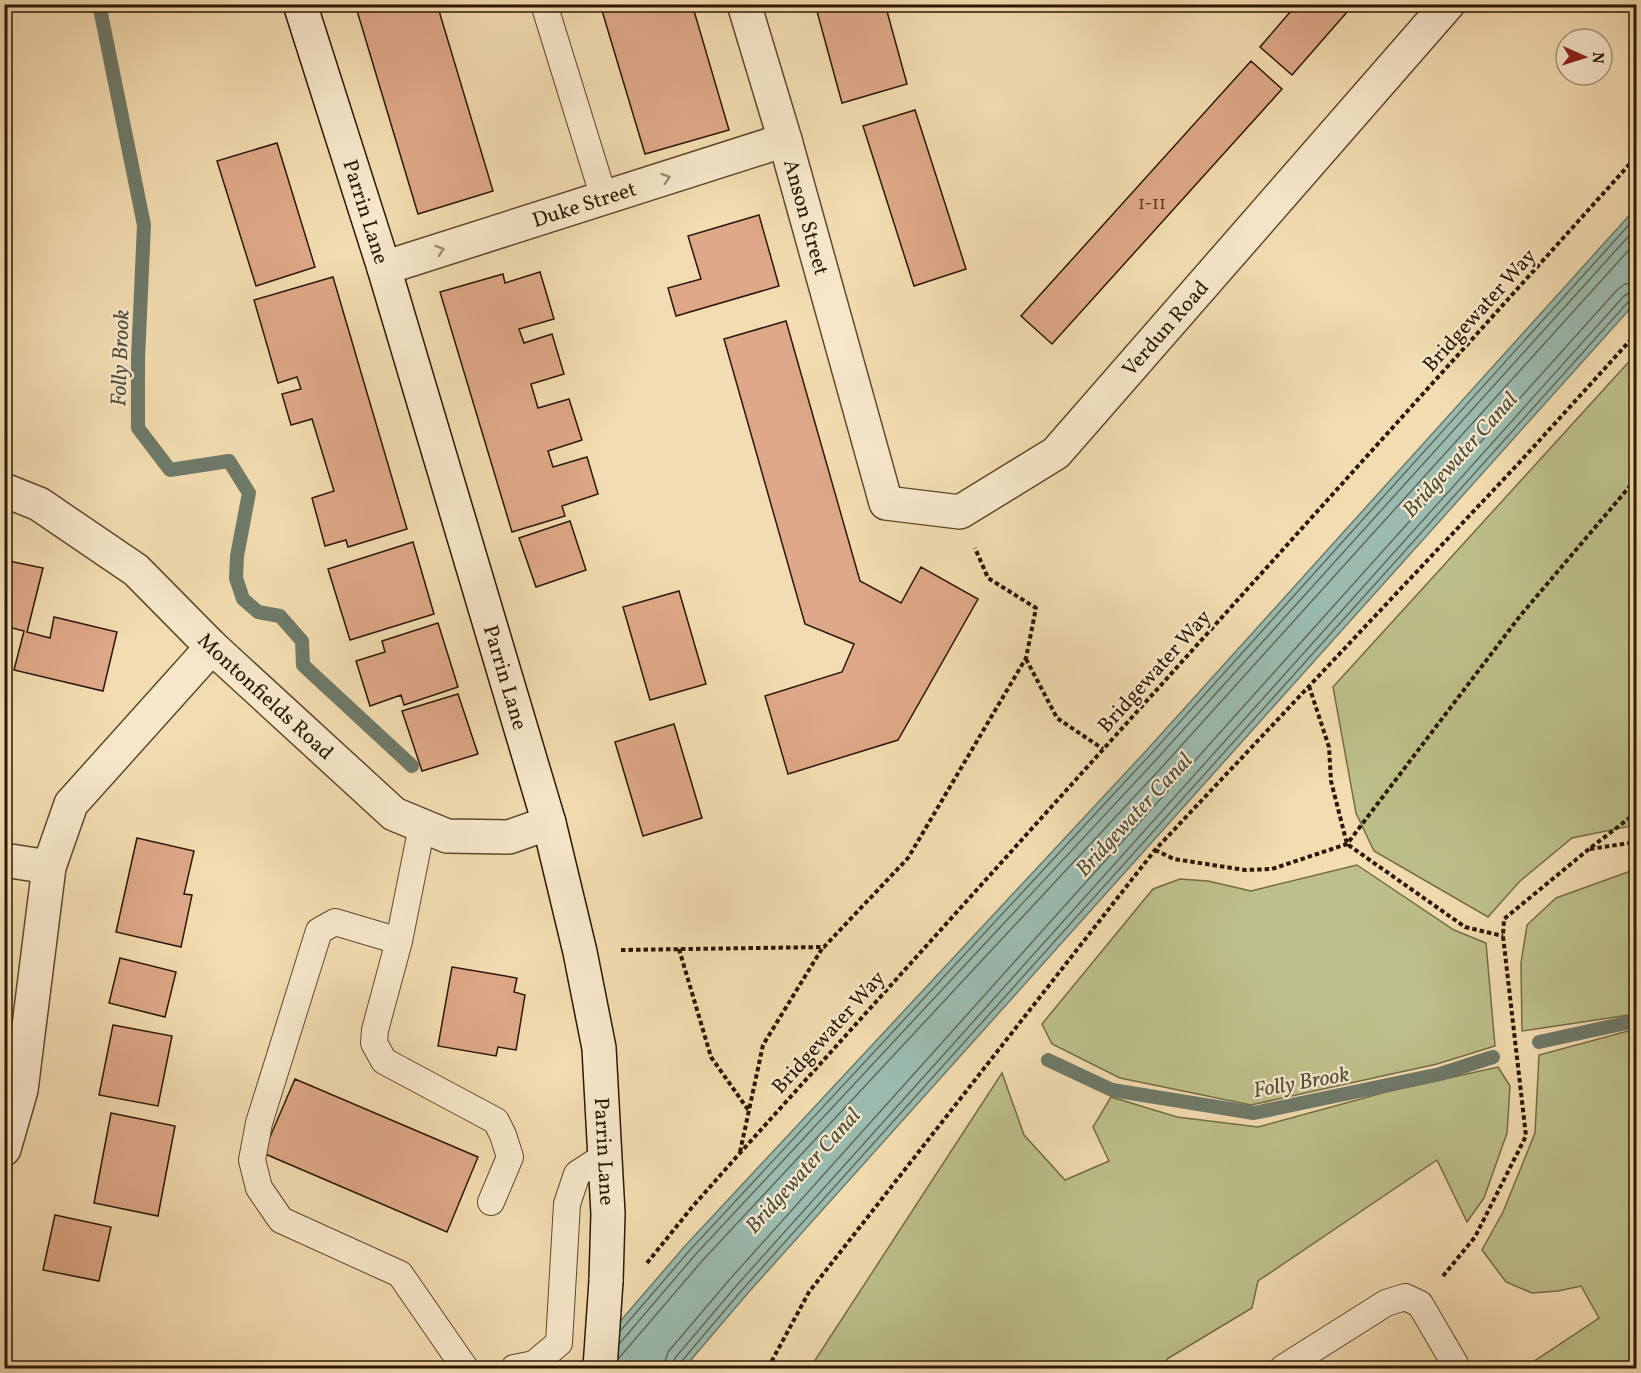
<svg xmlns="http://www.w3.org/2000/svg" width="1641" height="1373" font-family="Vollkorn,serif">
	<rect width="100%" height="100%" fill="#f3dcb1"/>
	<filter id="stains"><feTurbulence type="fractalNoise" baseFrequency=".00333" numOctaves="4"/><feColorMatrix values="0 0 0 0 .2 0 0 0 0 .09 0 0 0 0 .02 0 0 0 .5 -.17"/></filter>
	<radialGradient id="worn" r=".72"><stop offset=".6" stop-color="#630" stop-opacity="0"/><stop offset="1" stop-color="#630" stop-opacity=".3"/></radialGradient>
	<path fill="#bdc08a" stroke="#746c45" stroke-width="1.5" d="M 1636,354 L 1636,825 L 1572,838 L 1520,881 L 1488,917 L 1374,851 L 1356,813 L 1333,687 Z
		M 1357,865 L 1454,930 L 1486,943 L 1495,1046 L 1437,1064 L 1251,1105 L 1120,1078 L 1052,1044 L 1042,1024 L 1153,889 L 1180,879 L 1208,881 L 1251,891 Z
		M 1636,869 L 1636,1014 L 1522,1031 L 1521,963 L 1527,925 L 1556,898 Z
		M 1628,1031 L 1636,1032 L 1636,1368 L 1524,1368 L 1599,1318 L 1581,1286 L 1558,1291 L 1532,1293 L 1506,1282 L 1482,1250 L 1503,1212 L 1535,1133 L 1539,1055 Z
		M 1498,1067 L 1510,1086 L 1507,1133 L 1484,1198 L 1467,1222 L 1437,1160 L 1258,1281 L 1252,1308 L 1167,1359 L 1166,1368 L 810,1368 L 1002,1073 L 1024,1135 L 1065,1180 L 1109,1161 L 1093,1127 L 1111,1097 L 1177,1117 L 1258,1127 L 1386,1092 Z"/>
	<path fill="#9bbbb0" stroke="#6e7a6a" stroke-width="1.5" d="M 1636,208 L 1636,302 L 747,1294 L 684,1368 L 580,1368 L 685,1246 L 1145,752 Z"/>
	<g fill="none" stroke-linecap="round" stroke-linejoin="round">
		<path stroke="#636a58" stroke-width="1.5" d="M 621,1330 L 690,1250 L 1149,756 L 1636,217
			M 620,1343 L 695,1255 L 1155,761 L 1636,228
			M 619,1358 L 702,1261 L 1162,767 L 1636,242
			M 663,1368 L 668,1352 L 730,1279 L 1617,290 L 1625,284 L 1636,282
			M 672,1368 L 675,1358 L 737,1285 L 1624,296 L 1629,293 L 1636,291
			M 679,1368 L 681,1362 L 742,1290 L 1629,301 L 1636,299"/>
		<path stroke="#6e7a6a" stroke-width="14" d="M 99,4 L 144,225 L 138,358 L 138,428 L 170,470 L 229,461 L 249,493 L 237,556 L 236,578 L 243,599 L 258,612 L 280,616 L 302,641 L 303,665 L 412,766
			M 1539,1042 L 1631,1022 L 1636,1023
			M 1048,1060 L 1112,1090 L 1254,1113 L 1440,1074 L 1493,1057"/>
	</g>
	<path fill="#dfa888" stroke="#2b1800" stroke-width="1.5" d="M 355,4 L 437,4 L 493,191 L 418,214 Z
		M 600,4 L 692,4 L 729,130 L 645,154 Z
		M 815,4 L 885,4 L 907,84 L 842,103 Z
		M 1297,4 L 1354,4 L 1292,75 L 1260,47 Z
		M 1251,61 L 1282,89 L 1052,344 L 1021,316 Z
		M 915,110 L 966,269 L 914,286 L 863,126 Z
		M 277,143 L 315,267 L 256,286 L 217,161 Z
		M 759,215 L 779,286 L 676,316 L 668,288 L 701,279 L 688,236 Z
		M 540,272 L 554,319 L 519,329 L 524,343 L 552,334 L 564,374 L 531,384 L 538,408 L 569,399 L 582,440 L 548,451 L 553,467 L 587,457 L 598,494 L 562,506 L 565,516 L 512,532 L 440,292 L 503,274 L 505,283 Z
		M 333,277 L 407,529 L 348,547 L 346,540 L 325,546 L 312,498 L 334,491 L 312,419 L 291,425 L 282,394 L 301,389 L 297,377 L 278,383 L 254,300 Z
		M 786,321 L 860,581 L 901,603 L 921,567 L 978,599 L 898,740 L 788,774 L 765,696 L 842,672 L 854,644 L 805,624 L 724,339 Z
		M 570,521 L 586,570 L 536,587 L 519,538 Z
		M 413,542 L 434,614 L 350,640 L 328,569 Z
		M 4,560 L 43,568 L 27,632 L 50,638 L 54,617 L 117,632 L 103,691 L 14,670 L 24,631 L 4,626 Z
		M 679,591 L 706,684 L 650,700 L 623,607 Z
		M 438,623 L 458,687 L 404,705 L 401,695 L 370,706 L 356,661 L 385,652 L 382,641 Z
		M 458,694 L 478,754 L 422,771 L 402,711 Z
		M 674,724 L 702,818 L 643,836 L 615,742 Z
		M 137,838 L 194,851 L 184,894 L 192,895 L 181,947 L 116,932 Z
		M 120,958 L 176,972 L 165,1017 L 109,1003 Z
		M 452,967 L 517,978 L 514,992 L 525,995 L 516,1050 L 498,1047 L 496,1056 L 438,1046 Z
		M 113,1025 L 172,1036 L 158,1106 L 99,1095 Z
		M 295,1079 L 478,1157 L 447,1232 L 263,1153 Z
		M 111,1113 L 175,1126 L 158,1216 L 94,1203 Z
		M 55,1215 L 111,1227 L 99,1281 L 43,1270 Z"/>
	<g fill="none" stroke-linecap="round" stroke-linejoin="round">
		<g stroke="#5d492c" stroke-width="28">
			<path id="service" d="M 544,4 L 604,198
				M 422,826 L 399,941 L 335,922 L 319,931 L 259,1123 L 252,1160 L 259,1188 L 281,1220 L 400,1274 L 465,1368
				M 399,941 L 375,1030 L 374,1043 L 384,1061 L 496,1121 L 503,1135 L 510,1157 L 491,1202
				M 514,1368 L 534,1364 L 559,1343 L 567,1204 L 577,1174 L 606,1155
				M 1283,1368 L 1386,1303 L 1405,1297 L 1420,1304 L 1455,1364 L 1455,1368"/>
		</g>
		<g stroke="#5d492c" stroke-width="36">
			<g id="minor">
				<path id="s1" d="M 744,4 L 785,140 L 886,503 L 960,512 L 1056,453 L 1448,4"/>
				<path id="s2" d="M 384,268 L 785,140"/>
				<path id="s3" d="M 4,490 L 39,504 L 136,570 L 212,647 L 394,814 L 447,836 L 509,837 L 549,823"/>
				<path d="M 4,860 L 49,867"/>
				<path d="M 4,1149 L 21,1090 L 49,867 L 71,804 L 212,647"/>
			</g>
		</g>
		<g stroke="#2b1800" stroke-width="36">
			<g id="secondary">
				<path id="s4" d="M 300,4 L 384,268 L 549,823 L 580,952 L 599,1048 L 608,1214 L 606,1281"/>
			</g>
		</g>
		<path stroke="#2b1800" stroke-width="4" stroke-dasharray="4.5 3" stroke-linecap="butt" d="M 1026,659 L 1057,718 L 1103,749
			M 1309,686 L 1329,747 L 1331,781 L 1347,844 L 1465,927 L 1503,936
			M 1590,849 L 1636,842
			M 1155,850 L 1174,859 L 1245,870 L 1272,869 L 1347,844 L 1520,616 L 1636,479
			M 679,949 L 711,1057 L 749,1111
			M 621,950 L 824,947 L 908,858 L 1026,658 L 1036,608 L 988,578 L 975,548
			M 740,1152 L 763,1045 L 823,947
			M 647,1263 L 693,1206 L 740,1153 L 1636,157
			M 1443,1276 L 1475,1237 L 1526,1136 L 1503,936 L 1504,919 L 1589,849 L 1636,813
			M 768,1368 L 809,1292 L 1155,850 L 1518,464 L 1636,334"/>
		<use href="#service" stroke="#f7e8cc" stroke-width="26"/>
		<use href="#minor" stroke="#f7e8cc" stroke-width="33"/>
		<use href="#secondary" stroke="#f7e8cc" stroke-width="33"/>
		<g stroke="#2b1800" stroke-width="36" stroke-linecap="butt">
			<path id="secondary-bridge" d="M 600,1368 L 606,1281"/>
		</g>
		<use href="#secondary-bridge" stroke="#f7e8cc" stroke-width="33"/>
	</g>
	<defs><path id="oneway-chevron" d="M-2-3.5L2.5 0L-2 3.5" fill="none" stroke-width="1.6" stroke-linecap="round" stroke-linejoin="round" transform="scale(1.5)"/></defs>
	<g stroke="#9b8a70">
		<use href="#oneway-chevron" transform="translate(666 178) rotate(-18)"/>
		<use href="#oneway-chevron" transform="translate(440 250) rotate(-18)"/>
	</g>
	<g text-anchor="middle" stroke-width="4.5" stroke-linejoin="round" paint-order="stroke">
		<g font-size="18" fill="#583c22">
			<text x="1152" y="209">1-11</text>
		</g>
		<g font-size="21" fill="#2b1800" stroke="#f7e8cc">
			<text dy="7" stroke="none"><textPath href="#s2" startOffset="210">Duke Street</textPath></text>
			<text dy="7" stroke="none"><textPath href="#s4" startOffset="218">Parrin Lane</textPath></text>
			<text dy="7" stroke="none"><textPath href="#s1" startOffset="222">Anson Street</textPath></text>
			<text transform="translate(1479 310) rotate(-48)" y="7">Bridgewater Way</text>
			<text dy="7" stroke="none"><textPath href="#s1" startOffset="872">Verdun Road</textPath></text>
			<text transform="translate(1154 671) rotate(-48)" y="7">Bridgewater Way</text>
			<text dy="7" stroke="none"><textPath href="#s4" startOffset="704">Parrin Lane</textPath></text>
			<text dy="7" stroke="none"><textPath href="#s3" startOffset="336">Montonfields Road</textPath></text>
			<text transform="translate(828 1032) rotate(-48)" y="7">Bridgewater Way</text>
			<text dy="7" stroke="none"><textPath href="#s4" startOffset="1190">Parrin Lane</textPath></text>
		</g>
		<g font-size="22" font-style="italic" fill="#52513e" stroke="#f7e8cc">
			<text transform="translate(119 358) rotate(-88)" y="8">Folly Brook</text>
			<text transform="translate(1459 454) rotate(-48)" y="8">Bridgewater Canal</text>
			<text transform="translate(1133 814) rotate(-47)" y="8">Bridgewater Canal</text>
			<text transform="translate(1301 1081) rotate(-10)" y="8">Folly Brook</text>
			<text transform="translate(802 1170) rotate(-48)" y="8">Bridgewater Canal</text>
		</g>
	</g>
	<rect width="1641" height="1373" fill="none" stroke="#f3dcb1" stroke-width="24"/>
	<rect x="6" y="6" width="1629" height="1361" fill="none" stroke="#2b1800" stroke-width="3"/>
	<rect x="12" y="12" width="1617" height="1349" fill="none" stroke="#2b1800" stroke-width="1.5"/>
	<g transform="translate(1584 57) rotate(93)"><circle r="28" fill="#f7e8cc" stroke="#a5957a" stroke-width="1.5"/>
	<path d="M0-4.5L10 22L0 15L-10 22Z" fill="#8f2418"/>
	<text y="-9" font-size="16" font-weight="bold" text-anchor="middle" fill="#2b1800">N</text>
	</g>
	<rect width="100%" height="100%" filter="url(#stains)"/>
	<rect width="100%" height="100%" fill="url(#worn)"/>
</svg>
